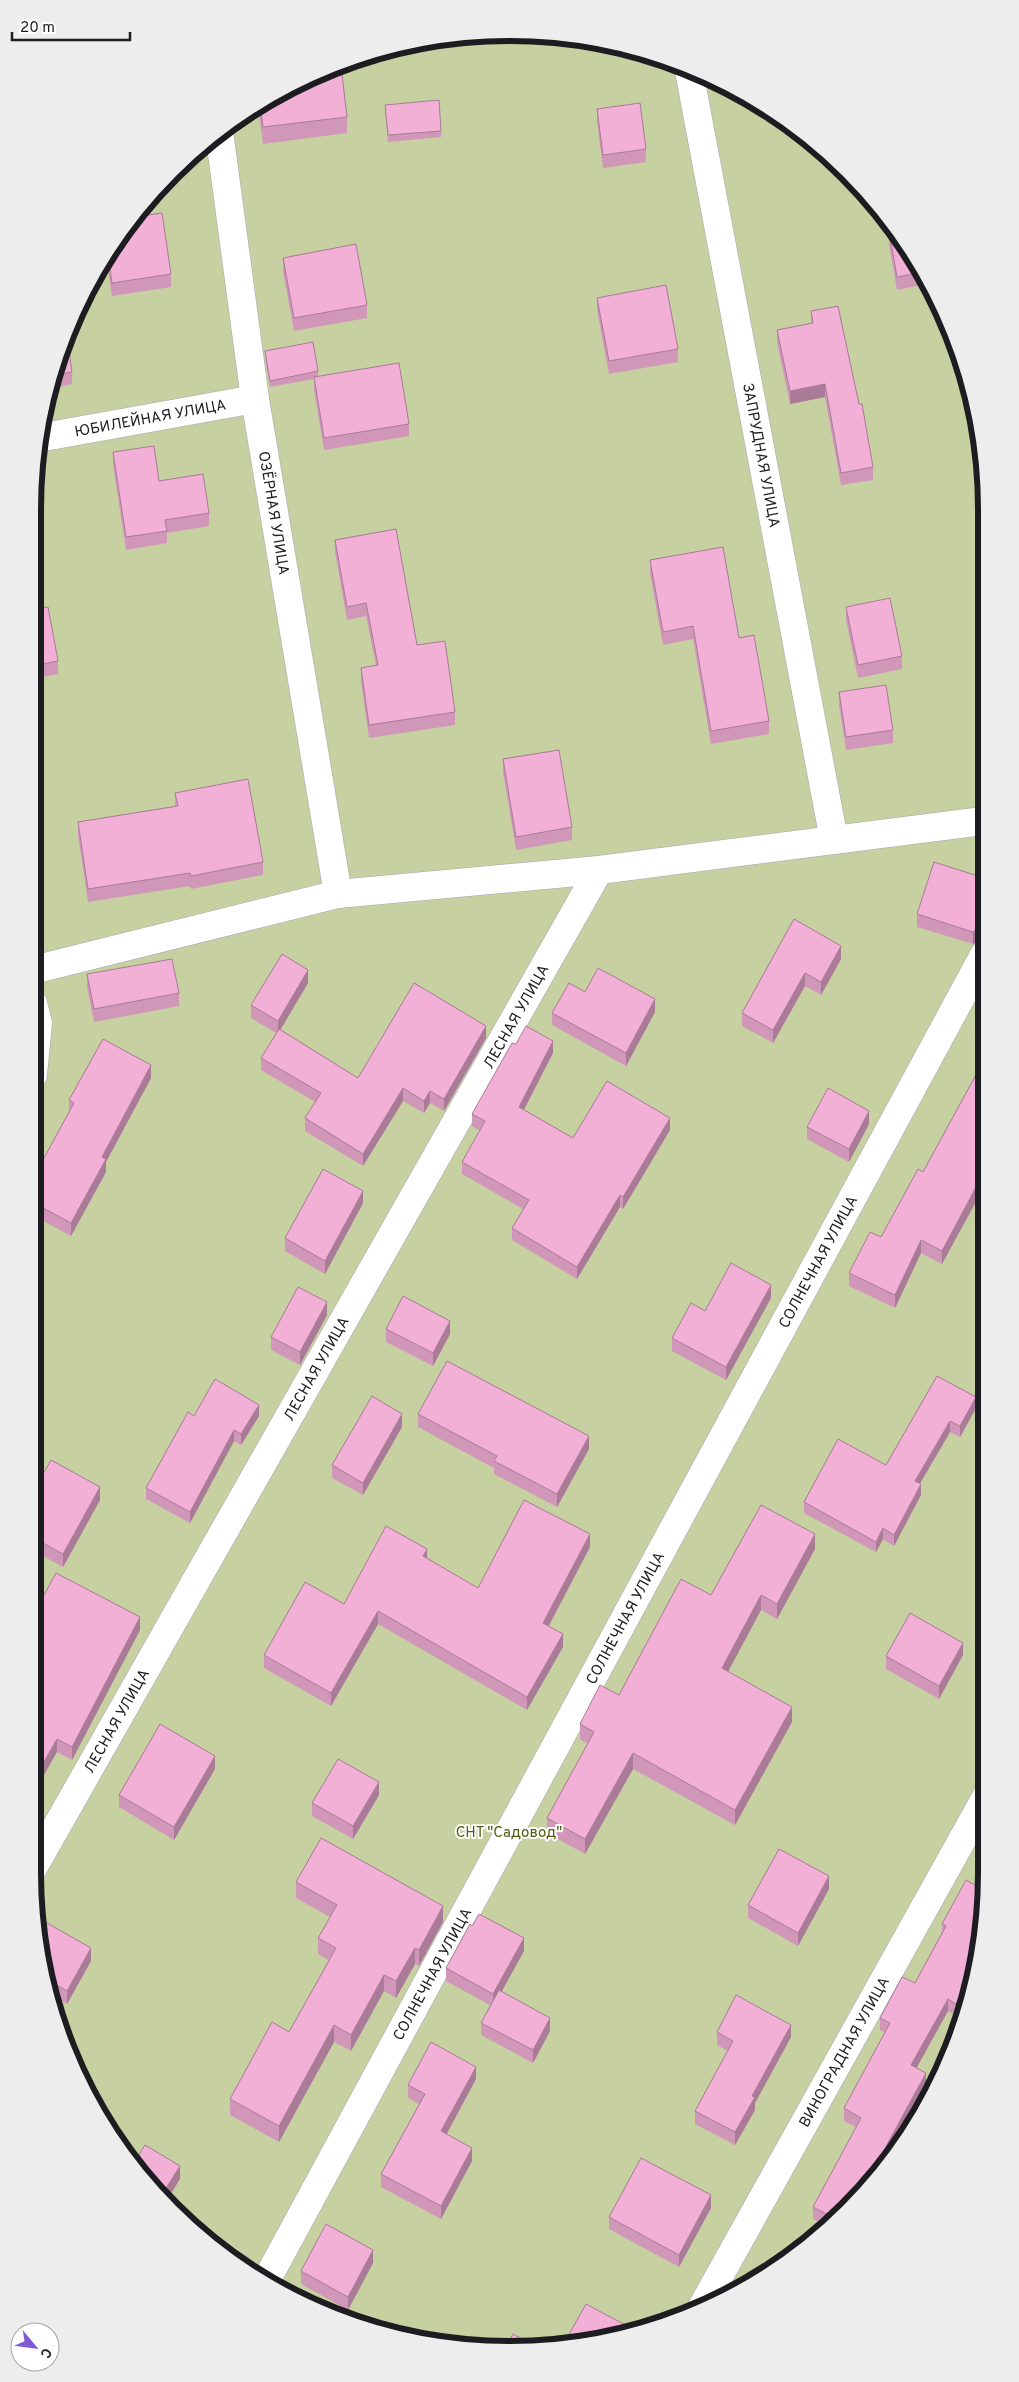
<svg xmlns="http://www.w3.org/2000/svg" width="1019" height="2382" font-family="Overpass,sans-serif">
	<rect width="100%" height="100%" fill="#f7f4ff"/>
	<path fill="#c6d0a0" d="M 479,34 L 572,37 L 663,58 L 775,113 L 888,219 L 950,327 L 982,447 L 986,1873 L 961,2026 L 923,2111 L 868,2187 L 748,2286 L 663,2324 L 572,2345 L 417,2340 L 271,2286 L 151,2187 L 96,2111 L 58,2026 L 33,1872 L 33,509 L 58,356 L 97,271 L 151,195 L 219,131 L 299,82 L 386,49 Z"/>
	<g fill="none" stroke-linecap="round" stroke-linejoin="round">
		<g stroke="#a9a5b1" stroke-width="29">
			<g id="minor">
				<path id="s1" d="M 689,71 L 834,840"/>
				<path id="s2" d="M 219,131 L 255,399 L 338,894"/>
				<path id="s3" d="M 44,437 L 255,399"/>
				<path d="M 33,970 L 338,894 L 599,870 L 983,821"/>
				<path d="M 33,1075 L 38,1023 L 33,1003"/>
				<path id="s4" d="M 33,1868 L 599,870"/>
				<path id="s5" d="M 266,2281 L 984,955"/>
				<path id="s6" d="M 702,2307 L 986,1797"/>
			</g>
		</g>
		<use href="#minor" stroke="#fff" stroke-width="28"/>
	</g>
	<path fill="#d097b9" d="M 299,82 L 347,117 L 347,133 L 263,144 L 258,107 Z
		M 385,105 L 441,131 L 441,137 L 388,142 Z
		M 597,109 L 646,149 L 646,162 L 603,168 L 597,122 Z
		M 135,217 L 171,274 L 171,287 L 112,296 L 106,257 Z
		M 889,231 L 894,231 L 926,284 L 897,290 L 889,244 Z
		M 283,258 L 367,305 L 367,318 L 294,331 L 283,271 Z
		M 597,298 L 678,349 L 678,362 L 609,374 L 597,310 Z
		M 811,311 L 859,404 L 873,467 L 873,480 L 841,485 L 825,397 L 790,404 L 777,343 L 777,330 L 811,323 Z
		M 265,351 L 318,371 L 318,377 L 409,424 L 409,436 L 324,450 L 314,390 L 314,379 L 270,387 L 265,358 Z
		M 58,356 L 72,372 L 72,384 L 53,388 Z
		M 113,452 L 209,513 L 209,526 L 167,533 L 167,543 L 126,550 L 113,465 Z
		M 335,540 L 417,645 L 455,712 L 455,725 L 369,738 L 361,681 L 361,668 L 376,665 L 366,616 L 347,620 L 335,552 Z
		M 650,560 L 769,721 L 769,734 L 711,744 L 693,639 L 663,645 L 650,573 Z
		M 846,607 L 902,656 L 902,669 L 858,678 L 846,620 Z
		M 32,609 L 58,661 L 58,674 L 32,679 Z
		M 839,692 L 893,730 L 893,743 L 846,750 L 839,705 Z
		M 503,759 L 572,827 L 572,840 L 516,850 L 503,772 Z
		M 175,793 L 263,862 L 263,875 L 191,889 L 190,886 L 88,902 L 78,835 L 78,822 L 175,806 Z
		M 984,878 L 978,941 L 973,944 L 917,927 L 917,914 Z
		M 794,919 L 841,959 L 821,995 L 805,986 L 773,1043 L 742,1026 L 742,1013 Z
		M 87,974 L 179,993 L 179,1006 L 94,1022 L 87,987 Z
		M 308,983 L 280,1029 L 358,1078 L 486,1038 L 444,1111 L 430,1103 L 424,1113 L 403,1101 L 363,1166 L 305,1131 L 305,1118 L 315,1102 L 261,1070 L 261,1058 L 276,1033 L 251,1018 L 251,1005 Z
		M 585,992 L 655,1012 L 626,1066 L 552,1025 L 552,1013 Z
		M 516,1044 L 553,1053 L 524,1110 L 573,1138 L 670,1130 L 623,1209 L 620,1207 L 577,1279 L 512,1240 L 512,1228 L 523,1209 L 462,1174 L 462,1162 L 480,1131 L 472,1126 L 472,1114 Z
		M 984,1060 L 985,1185 L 942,1264 L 921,1253 L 895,1308 L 849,1286 L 849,1273 L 881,1237 L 923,1172 Z
		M 151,1078 L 106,1162 L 106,1172 L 71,1236 L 32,1215 L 32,1180 L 69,1112 L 69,1100 Z
		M 869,1124 L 849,1162 L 807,1139 L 807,1127 Z
		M 363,1203 L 325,1274 L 285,1251 L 285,1238 Z
		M 771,1298 L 726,1380 L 672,1351 L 672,1338 L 705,1311 Z
		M 327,1315 L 300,1365 L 271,1350 L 271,1337 Z
		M 386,1329 L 450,1334 L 433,1366 L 386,1342 Z
		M 937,1376 L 976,1408 L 960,1437 L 950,1432 L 920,1483 L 921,1495 L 894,1546 L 883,1539 L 876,1552 L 804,1513 L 804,1502 L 886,1465 Z
		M 418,1414 L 589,1449 L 557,1507 L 494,1474 L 494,1468 L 418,1427 Z
		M 194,1416 L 259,1416 L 241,1445 L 234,1441 L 190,1523 L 146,1499 L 146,1488 Z
		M 402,1427 L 363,1495 L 332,1478 L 332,1465 Z
		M 32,1494 L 100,1500 L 63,1567 L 32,1550 Z
		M 590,1547 L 549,1626 L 563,1647 L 527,1710 L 378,1624 L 331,1706 L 264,1668 L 264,1655 L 344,1604 L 427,1558 L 478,1588 Z
		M 815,1549 L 777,1619 L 761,1610 L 728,1671 L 792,1722 L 735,1825 L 633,1769 L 585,1854 L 547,1833 L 547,1818 L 588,1744 L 580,1739 L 580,1724 L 619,1695 L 711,1595 Z
		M 32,1617 L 140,1630 L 72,1760 L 57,1752 Z
		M 963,1655 L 939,1699 L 886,1669 L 886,1656 Z
		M 215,1769 L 174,1840 L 119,1807 L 119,1795 Z
		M 379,1795 L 353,1839 L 312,1816 L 312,1803 Z
		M 966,1880 L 956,2016 L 948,2011 L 916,2068 L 926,2086 L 883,2164 L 868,2187 L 823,2224 L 813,2219 L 813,2207 L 856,2127 L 844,2121 L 844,2108 L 885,2033 L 880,2030 L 880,2018 L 915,1983 L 942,1932 L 942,1924 Z
		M 296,1882 L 443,1922 L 419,1966 L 415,1964 L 396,1998 L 384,1991 L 351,2051 L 334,2042 L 279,2142 L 230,2115 L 230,2099 L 289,2032 L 329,1960 L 318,1954 L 318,1938 L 330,1917 L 296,1898 Z
		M 829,1889 L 798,1946 L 748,1918 L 748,1905 Z
		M 42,1931 L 91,1961 L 67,2004 L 53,1996 Z
		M 524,1951 L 502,1991 L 550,2031 L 533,2063 L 481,2035 L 481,2023 L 490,2005 L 446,1981 L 446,1968 Z
		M 717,2032 L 791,2037 L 755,2103 L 755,2110 L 735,2145 L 695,2124 L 695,2111 L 728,2051 L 717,2045 Z
		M 476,2079 L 447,2134 L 472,2161 L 441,2219 L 381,2187 L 381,2174 L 419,2104 L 408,2098 L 408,2085 Z
		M 711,2208 L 679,2267 L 609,2229 L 609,2217 Z
		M 373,2263 L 348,2310 L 301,2284 L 301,2271 Z"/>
	<path fill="#a97b96" d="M 825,384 L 825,397 L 790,404 L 790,391 Z
		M 984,908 L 984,921 L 978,941 L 973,944 L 973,932 Z
		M 841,946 L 841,959 L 821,995 L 821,982 Z
		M 308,970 L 308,983 L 278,1034 L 278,1021 Z
		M 805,973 L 805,986 L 773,1043 L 773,1030 Z
		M 655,999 L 655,1012 L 626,1066 L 626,1053 Z
		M 486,1026 L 486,1038 L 444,1111 L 444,1099 Z
		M 553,1041 L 553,1053 L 519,1119 L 519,1107 Z
		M 151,1065 L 151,1078 L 106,1162 L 106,1172 L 71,1236 L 71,1223 L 102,1157 Z
		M 403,1088 L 403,1101 L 363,1166 L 363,1154 Z
		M 430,1091 L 430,1103 L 424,1113 L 424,1101 Z
		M 869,1111 L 869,1124 L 849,1162 L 849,1149 Z
		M 670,1118 L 670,1130 L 623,1209 L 623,1197 Z
		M 984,1172 L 985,1185 L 942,1264 L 942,1251 Z
		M 363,1191 L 363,1203 L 325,1274 L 325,1261 Z
		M 620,1195 L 620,1207 L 577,1279 L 577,1267 Z
		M 36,1233 L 36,1246 L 32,1252 L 32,1239 Z
		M 921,1240 L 921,1253 L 895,1308 L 895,1295 Z
		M 771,1285 L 771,1298 L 726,1380 L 726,1367 Z
		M 327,1302 L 327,1315 L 300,1365 L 300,1352 Z
		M 450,1321 L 450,1334 L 433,1366 L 433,1353 Z
		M 976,1397 L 976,1408 L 960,1437 L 960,1426 Z
		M 259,1405 L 259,1416 L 241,1445 L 241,1434 Z
		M 402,1414 L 402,1427 L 363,1495 L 363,1483 Z
		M 950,1421 L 950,1432 L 915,1492 L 915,1481 Z
		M 234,1430 L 234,1441 L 190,1523 L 190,1512 Z
		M 589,1436 L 589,1449 L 557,1507 L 557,1494 Z
		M 921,1484 L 921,1495 L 894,1546 L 894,1535 Z
		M 100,1487 L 100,1500 L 63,1567 L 63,1554 Z
		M 883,1528 L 883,1539 L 876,1552 L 876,1542 Z
		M 590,1534 L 590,1547 L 543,1636 L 543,1623 Z
		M 815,1534 L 815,1549 L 777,1619 L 777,1604 Z
		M 427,1549 L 427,1561 L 423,1556 Z
		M 761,1595 L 761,1610 L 722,1683 L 722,1668 Z
		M 378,1611 L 378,1624 L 331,1706 L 331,1693 Z
		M 140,1617 L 140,1630 L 72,1760 L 72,1747 Z
		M 563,1634 L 563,1647 L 527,1710 L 527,1697 Z
		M 963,1643 L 963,1655 L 939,1699 L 939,1686 Z
		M 792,1707 L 792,1722 L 735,1825 L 735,1810 Z
		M 57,1739 L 57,1752 L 32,1796 L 32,1783 Z
		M 633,1753 L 633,1769 L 585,1854 L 585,1839 Z
		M 215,1756 L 215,1769 L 174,1840 L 174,1827 Z
		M 379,1782 L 379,1795 L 353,1839 L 353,1826 Z
		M 829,1876 L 829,1889 L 798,1946 L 798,1933 Z
		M 443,1906 L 443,1922 L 419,1966 L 419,1950 Z
		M 524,1938 L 524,1951 L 493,2007 L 493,1994 Z
		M 91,1948 L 91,1961 L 67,2004 L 67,1991 Z
		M 415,1948 L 415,1964 L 396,1998 L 396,1981 Z
		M 384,1975 L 384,1991 L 351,2051 L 351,2035 Z
		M 969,1979 L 966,1997 L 956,2016 L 956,2004 Z
		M 948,1999 L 948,2011 L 911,2078 L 911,2065 Z
		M 550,2018 L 550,2031 L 533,2063 L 533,2050 Z
		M 334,2025 L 334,2042 L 279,2142 L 279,2126 Z
		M 791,2025 L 791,2037 L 755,2103 L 755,2110 L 735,2145 L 735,2132 L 752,2096 Z
		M 476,2067 L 476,2079 L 441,2144 L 441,2131 Z
		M 926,2073 L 926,2086 L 880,2171 L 878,2161 Z
		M 472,2148 L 472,2161 L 441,2219 L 441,2206 Z
		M 180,2166 L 180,2179 L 167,2200 L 161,2196 Z
		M 711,2195 L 711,2208 L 679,2267 L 679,2255 Z
		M 373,2250 L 373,2263 L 348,2310 L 348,2297 Z"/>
	<path fill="#f2b0d7" stroke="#a97b96" d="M 341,66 L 347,117 L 263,127 L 260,105 L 299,82 Z
		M 439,100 L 441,131 L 388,135 L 385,105 Z
		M 640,103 L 646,149 L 603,155 L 597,109 Z
		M 162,213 L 171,274 L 112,283 L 108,255 L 135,217 Z
		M 889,231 L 894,231 L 919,273 L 897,277 Z
		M 356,244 L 367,305 L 294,318 L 283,258 Z
		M 666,285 L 678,349 L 609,361 L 597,298 Z
		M 838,306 L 859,404 L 862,404 L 873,467 L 841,473 L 825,384 L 790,391 L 777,330 L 813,323 L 811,311 Z
		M 67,337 L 72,372 L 55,375 L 58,356 Z
		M 313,342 L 318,371 L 270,381 L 265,351 Z
		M 399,363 L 409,424 L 324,438 L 314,377 Z
		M 154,446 L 159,481 L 203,474 L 209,513 L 165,520 L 167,531 L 126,537 L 113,452 Z
		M 396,529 L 417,645 L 445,641 L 455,712 L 369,725 L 361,668 L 378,665 L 366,603 L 347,607 L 335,540 Z
		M 723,547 L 739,638 L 754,635 L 769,721 L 711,731 L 693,626 L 663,632 L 650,560 Z
		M 890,598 L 902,656 L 858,665 L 846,607 Z
		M 48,607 L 58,661 L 32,666 L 32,609 Z
		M 886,685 L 893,730 L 846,737 L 839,692 Z
		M 559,750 L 572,827 L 516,837 L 503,759 Z
		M 248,779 L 263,862 L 191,876 L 190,873 L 88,889 L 78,822 L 178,806 L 175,793 Z
		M 934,862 L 984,878 L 984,908 L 978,928 L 973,932 L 917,914 Z
		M 794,919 L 841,946 L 821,982 L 805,973 L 773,1030 L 742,1013 Z
		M 282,954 L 308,970 L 278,1021 L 251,1005 Z
		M 172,959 L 179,993 L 94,1009 L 87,974 Z
		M 598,968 L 655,999 L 626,1053 L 552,1013 L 569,983 L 585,992 Z
		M 414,983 L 486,1026 L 444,1099 L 430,1091 L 424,1101 L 403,1088 L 363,1154 L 305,1118 L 321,1093 L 261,1058 L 279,1029 L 358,1078 Z
		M 526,1026 L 553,1041 L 519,1107 L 573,1138 L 607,1081 L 670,1118 L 623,1197 L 620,1195 L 577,1267 L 512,1228 L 529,1200 L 462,1162 L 485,1121 L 472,1114 L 512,1043 L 516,1044 Z
		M 103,1039 L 151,1065 L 102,1157 L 106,1159 L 71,1223 L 32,1202 L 32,1180 L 74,1103 L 69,1100 Z
		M 984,1060 L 984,1172 L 942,1251 L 921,1240 L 895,1295 L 849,1273 L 870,1232 L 881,1237 L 918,1169 L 923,1172 Z
		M 828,1088 L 869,1111 L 849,1149 L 807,1127 Z
		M 323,1169 L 363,1191 L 325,1261 L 285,1238 Z
		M 32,1232 L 36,1233 L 32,1239 Z
		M 731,1263 L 771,1285 L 726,1367 L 672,1338 L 691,1303 L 705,1311 Z
		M 298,1287 L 327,1302 L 300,1352 L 271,1337 Z
		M 403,1296 L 450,1321 L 433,1353 L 386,1329 Z
		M 447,1361 L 589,1436 L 557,1494 L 494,1461 L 497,1456 L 418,1414 Z
		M 937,1376 L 976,1397 L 960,1426 L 950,1421 L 915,1481 L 921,1484 L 894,1535 L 883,1528 L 876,1542 L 804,1502 L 838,1439 L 886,1465 Z
		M 215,1379 L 259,1405 L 241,1434 L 234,1430 L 190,1512 L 146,1488 L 188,1412 L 194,1416 Z
		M 372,1396 L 402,1414 L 363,1483 L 332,1465 Z
		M 51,1460 L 100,1487 L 63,1554 L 32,1537 L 32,1494 Z
		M 524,1500 L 590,1534 L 543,1623 L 563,1634 L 527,1697 L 378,1611 L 331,1693 L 264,1655 L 305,1582 L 344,1604 L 386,1526 L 427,1549 L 423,1556 L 478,1588 Z
		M 761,1505 L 815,1534 L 777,1604 L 761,1595 L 722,1668 L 792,1707 L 735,1810 L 633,1753 L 585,1839 L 547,1818 L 594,1732 L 580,1724 L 600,1685 L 619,1695 L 681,1579 L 711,1595 Z
		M 56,1573 L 140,1617 L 72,1747 L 57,1739 L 32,1783 L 32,1617 Z
		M 910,1613 L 963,1643 L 939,1686 L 886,1656 Z
		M 160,1724 L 215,1756 L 174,1827 L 119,1795 Z
		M 338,1759 L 379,1782 L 353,1826 L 312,1803 Z
		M 321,1838 L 443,1906 L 419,1950 L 415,1948 L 396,1981 L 384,1975 L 351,2035 L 334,2025 L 279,2126 L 230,2099 L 272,2022 L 289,2032 L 336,1948 L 318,1938 L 337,1905 L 296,1882 Z
		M 779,1849 L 829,1876 L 798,1933 L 748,1905 Z
		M 966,1880 L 984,1890 L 969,1979 L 956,2004 L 948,1999 L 911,2065 L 926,2073 L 878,2161 L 884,2165 L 868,2187 L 832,2217 L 813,2207 L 861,2118 L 844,2108 L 890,2023 L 880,2018 L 902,1977 L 915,1983 L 946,1926 L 942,1924 Z
		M 479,1914 L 524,1938 L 493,1994 L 446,1968 L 470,1924 L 472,1926 Z
		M 47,1923 L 91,1948 L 67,1991 L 51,1982 L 42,1931 Z
		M 499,1990 L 550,2018 L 533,2050 L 481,2023 Z
		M 736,1995 L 791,2025 L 752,2096 L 755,2097 L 735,2132 L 695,2111 L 733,2041 L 717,2032 Z
		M 431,2042 L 476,2067 L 441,2131 L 472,2148 L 441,2206 L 381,2174 L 425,2094 L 408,2085 Z
		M 145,2145 L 180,2166 L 161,2196 L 151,2187 L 134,2163 Z
		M 641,2158 L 711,2195 L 679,2255 L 609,2217 Z
		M 326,2224 L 373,2250 L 348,2297 L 301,2271 Z
		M 586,2304 L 633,2329 L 631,2332 L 572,2345 L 563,2345 Z
		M 513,2334 L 531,2344 L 508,2343 Z"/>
	<g text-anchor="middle" stroke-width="4" stroke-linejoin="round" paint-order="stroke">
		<g font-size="15" fill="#1d1c21" stroke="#fff">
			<text dy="5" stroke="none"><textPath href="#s3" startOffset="108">ЮБИЛЕЙНАЯ УЛИЦА</textPath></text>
			<text dy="5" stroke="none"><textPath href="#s1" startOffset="391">ЗАПРУДНАЯ УЛИЦА</textPath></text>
			<text dy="5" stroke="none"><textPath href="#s2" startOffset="386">ОЗЁРНАЯ УЛИЦА</textPath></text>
			<text dy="5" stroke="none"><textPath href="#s4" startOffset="979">ЛЕСНАЯ УЛИЦА</textPath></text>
			<text dy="5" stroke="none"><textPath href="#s5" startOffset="1159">СОЛНЕЧНАЯ УЛИЦА</textPath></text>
			<text dy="5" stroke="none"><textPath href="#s4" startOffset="574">ЛЕСНАЯ УЛИЦА</textPath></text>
			<text dy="5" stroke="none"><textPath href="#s5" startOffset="754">СОЛНЕЧНАЯ УЛИЦА</textPath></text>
			<text dy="5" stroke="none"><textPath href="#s4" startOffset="169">ЛЕСНАЯ УЛИЦА</textPath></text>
			<text dy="5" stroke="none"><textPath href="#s5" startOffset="349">СОЛНЕЧНАЯ УЛИЦА</textPath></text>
			<text dy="5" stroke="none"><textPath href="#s6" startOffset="292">ВИНОГРАДНАЯ УЛИЦА</textPath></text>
		</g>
		<g font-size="15" fill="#535d10" stroke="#fff">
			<text x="509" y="1837">СНТ "Садовод"</text>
		</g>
	</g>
	<path d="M0 0H1019V2382H0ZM509 41H510A468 468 0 0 1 978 509V1873A468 468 0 0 1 510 2341H509A468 468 0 0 1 41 1873V509A468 468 0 0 1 509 41Z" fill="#ededed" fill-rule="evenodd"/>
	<path fill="none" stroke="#1d1c21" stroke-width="6" d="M509 41H510A468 468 0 0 1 978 509V1873A468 468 0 0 1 510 2341H509A468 468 0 0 1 41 1873V509A468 468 0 0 1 509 41Z"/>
	<g transform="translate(35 2347) rotate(119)"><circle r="24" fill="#ffffff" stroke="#a5a4a6"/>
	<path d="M0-4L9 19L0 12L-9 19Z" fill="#805bd5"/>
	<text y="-8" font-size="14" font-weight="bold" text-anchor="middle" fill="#1d1c21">С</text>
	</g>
	<path d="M12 32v8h118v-8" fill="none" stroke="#1d1c21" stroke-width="2.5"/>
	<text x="20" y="32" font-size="15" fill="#1d1c21" stroke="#ffffff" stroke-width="4" paint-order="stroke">20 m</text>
</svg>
